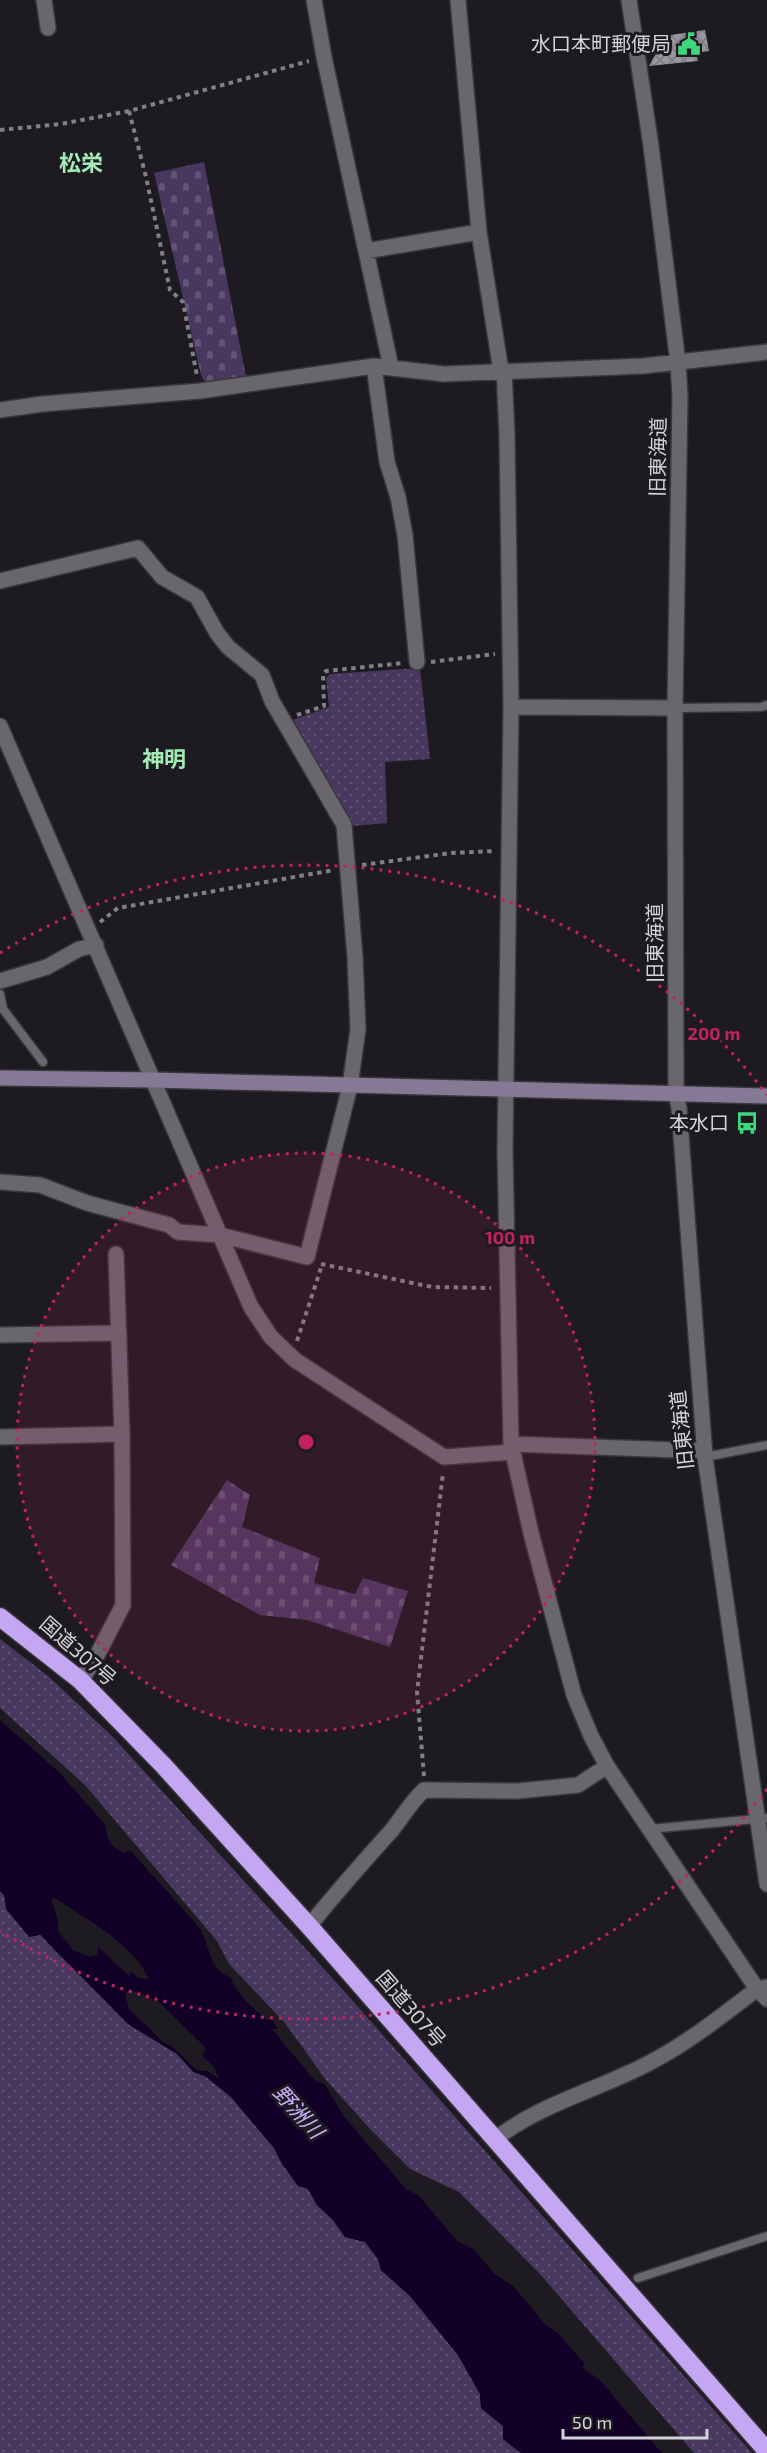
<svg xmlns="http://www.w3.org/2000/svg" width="767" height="2453" font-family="'Exo 2','Noto Sans JP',sans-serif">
	<defs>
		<pattern id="green-dots" width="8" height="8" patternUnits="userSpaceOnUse" patternTransform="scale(1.5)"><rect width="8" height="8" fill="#48385f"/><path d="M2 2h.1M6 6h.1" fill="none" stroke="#625475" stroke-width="1.8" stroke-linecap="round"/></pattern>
		<pattern id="cemetery-stones" width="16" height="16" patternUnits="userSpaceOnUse" patternTransform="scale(1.5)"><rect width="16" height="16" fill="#48385f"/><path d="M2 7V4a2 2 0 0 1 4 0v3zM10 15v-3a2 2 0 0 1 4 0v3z" fill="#625475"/></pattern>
		<pattern id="building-cross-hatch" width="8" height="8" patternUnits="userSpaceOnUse" patternTransform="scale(1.5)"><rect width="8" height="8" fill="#99969e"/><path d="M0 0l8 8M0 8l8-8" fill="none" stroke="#7e7c82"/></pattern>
	</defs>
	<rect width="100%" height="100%" fill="#1d1b21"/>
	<path fill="url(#green-dots)" d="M 420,668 L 430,759 L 385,762 L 387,823 L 352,826 L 290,721 L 329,707 L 326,678 L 330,674 Z
		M 0,1639 L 48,1676 L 112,1736 L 344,1991 L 752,2453 L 694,2453 L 540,2274 L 459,2192 L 410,2169 L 371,2130 L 326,2080 L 285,2023 L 229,1964 L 217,1941 L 85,1785 L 0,1708 Z
		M 0,1891 L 55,1951 L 128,2024 L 177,2054 L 193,2072 L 205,2076 L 231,2097 L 274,2148 L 282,2164 L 308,2189 L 317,2205 L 333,2220 L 345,2237 L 365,2242 L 378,2259 L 381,2270 L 410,2296 L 458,2355 L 480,2394 L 481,2408 L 503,2426 L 503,2439 L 521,2453 L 0,2453 Z"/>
	<path fill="url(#cemetery-stones)" d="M 204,162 L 246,377 L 207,385 L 201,375 L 154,173 Z
		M 227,1480 L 250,1495 L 242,1527 L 320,1558 L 314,1583 L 355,1594 L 363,1578 L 408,1591 L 390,1647 L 307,1620 L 260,1615 L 171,1565 Z"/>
	<path fill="#130027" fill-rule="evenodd" d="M 0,1720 L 60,1773 L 106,1826 C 106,1840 111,1845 123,1853 L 131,1851 L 198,1926 C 212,1946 206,1967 231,1978 C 237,1996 253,2007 266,2020 L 272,2020 L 278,2029 L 272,2029 L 316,2082 L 324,2083 L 343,2115 L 406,2189 L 418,2195 L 457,2241 L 473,2249 L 494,2273 L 513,2286 L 545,2324 L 559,2334 L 584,2363 L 583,2368 L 600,2380 L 662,2453 L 521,2453 L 503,2439 L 503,2426 L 481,2408 L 480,2394 L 458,2355 L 410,2296 L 381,2270 L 378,2259 L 365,2242 L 345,2237 L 333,2220 L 317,2205 L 308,2189 L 298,2186 L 282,2164 L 274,2148 L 231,2097 L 205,2076 L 194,2072 L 177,2054 L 128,2024 L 41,1935 L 29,1937 L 6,1909 L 4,1895 L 0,1891 ZM 51,1898 L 58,1900 C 88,1920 134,1945 149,1979 L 139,1978 L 130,1971 L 130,1977 L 98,1947 L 98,1955 L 90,1957 L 73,1950 L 58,1931 L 58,1921 ZM 130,1990 L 157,2000 L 206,2048 L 202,2056 L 214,2067 L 219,2079 L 207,2071 L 196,2070 L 173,2047 L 163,2042 L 129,2009 L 125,1993 Z"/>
	<path fill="url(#building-cross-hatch)" d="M 705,30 L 709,51 L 696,53 L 698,61 L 649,66 L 659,48 L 657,37 Z"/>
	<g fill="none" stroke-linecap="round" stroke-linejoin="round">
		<g stroke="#38373b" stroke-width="11">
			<path id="lane" d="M 675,708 L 761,707 L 767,705
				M 0,994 L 3,1009 L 43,1062
				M 705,1457 L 767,1445
				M 650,1829 L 767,1818
				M 638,2278 L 767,2236"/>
		</g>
		<g stroke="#38373b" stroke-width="18">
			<path id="street" d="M 44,0 L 48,28
				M 314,0 L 324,57 L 391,367
				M 458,0 L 479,232 L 501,371
				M 629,0 L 651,146 L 678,363 L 680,396 L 675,708 L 676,1093 L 679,1108 L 705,1457 L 767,1884
				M 366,251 L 479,232
				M 374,366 L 387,462 L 398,497 L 405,535 L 417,662
				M 504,370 L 507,436 L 511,707 L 505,1150 L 511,1444 L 531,1533 L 574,1695 L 591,1736 L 607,1766 L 757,1989 L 767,1999
				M 0,410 L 42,404 L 200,391 L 374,366 L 444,374 L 643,366 L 767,352
				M 0,581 L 138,548 L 162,577 L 197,597 L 217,633 L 228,647 L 262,675 L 272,701 L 344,825 L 355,957 L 358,1029 L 350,1086 L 307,1257 L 220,1235 L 178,1232 L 169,1225 L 87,1203 L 40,1185 L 0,1182
				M 511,707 L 675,708
				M 0,726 L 251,1307 L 271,1337 L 295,1360 L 444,1457 L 513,1452
				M 0,981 L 47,967 L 79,949 L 96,945
				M 0,1335 L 119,1333
				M 0,1437 L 122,1434
				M 511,1444 L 705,1451
				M 80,1680 L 92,1665 L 123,1605 L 122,1434 L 116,1254
				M 309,1926 C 336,1893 363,1862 392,1830 C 403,1816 411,1802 424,1790 L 518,1791 L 578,1785 L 607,1766
				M 494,2140 C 541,2103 599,2090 651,2062 C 689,2042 723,2015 757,1989 L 767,1987"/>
		</g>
		<g stroke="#38373b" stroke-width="18">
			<path id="secondary" d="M 0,1078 L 154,1080 L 767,1096"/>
		</g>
		<g stroke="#38373b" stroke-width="21">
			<path id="highway" d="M 0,1617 L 80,1680 L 163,1765 L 309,1926 L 767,2451"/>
		</g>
		<path stroke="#818085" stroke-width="4" stroke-dasharray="4.5 4.5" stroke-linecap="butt" d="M 129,111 L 146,177 L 170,290 L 183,302 L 197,376
			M 0,130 L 61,124 L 129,111 L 309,61
			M 431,662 L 495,654
			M 297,715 L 324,706 L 323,674 L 326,671 L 403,663
			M 362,865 L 451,853 L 495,851
			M 100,922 L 118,908 L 334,870
			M 321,1264 L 432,1287 L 491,1288
			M 297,1341 L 321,1268
			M 424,1776 L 417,1692 L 443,1473"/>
		<use href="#lane" stroke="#69666e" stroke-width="8"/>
		<use href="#street" stroke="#69666e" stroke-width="15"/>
		<use href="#secondary" stroke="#857996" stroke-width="15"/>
		<use href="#highway" stroke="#c5a6f2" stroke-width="18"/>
	</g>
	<circle cx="306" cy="1442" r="289" fill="#c32161" fill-opacity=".12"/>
	<g fill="none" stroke="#c32161" stroke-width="3" stroke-dasharray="3 6">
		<circle cx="306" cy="1442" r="289"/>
		<path d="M767 1789A577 577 0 0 1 0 1931M0 953A577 577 0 0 1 767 1095"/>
	</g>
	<defs>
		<g id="civic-bare" transform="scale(1.8)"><path d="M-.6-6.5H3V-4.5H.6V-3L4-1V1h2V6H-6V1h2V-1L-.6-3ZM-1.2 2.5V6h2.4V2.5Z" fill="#3ed77d" stroke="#1d1b21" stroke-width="2.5" paint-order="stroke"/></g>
		<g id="bus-bare" transform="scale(1.8)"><path d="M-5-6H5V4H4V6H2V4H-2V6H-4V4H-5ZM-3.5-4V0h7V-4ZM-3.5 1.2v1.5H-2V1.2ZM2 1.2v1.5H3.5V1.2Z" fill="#3ed77d" stroke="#1d1b21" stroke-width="2.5" paint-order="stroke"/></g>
	</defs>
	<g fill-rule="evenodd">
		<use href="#civic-bare" x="689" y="44"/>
		<use href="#bus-bare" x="747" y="1123"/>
	</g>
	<g text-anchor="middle" stroke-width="6" stroke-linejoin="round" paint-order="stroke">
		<g font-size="20" fill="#d4d3d7" stroke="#1d1b21" text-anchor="end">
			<text x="671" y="51">水口本町郵便局</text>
			<text x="729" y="1130">本水口</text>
		</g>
		<g font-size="20" fill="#d4d3d7" stroke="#1d1b21">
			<text transform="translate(658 457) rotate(-89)" y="7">旧東海道</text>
			<text transform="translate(655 943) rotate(-90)" y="7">旧東海道</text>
			<text transform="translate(682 1430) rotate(-96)" y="7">旧東海道</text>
			<text transform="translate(78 1651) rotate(41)" y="7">国道307号</text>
			<text transform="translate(411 2009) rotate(49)" y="7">国道307号</text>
		</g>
		<g font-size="21" font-style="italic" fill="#cdaefa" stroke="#1d1b21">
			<text transform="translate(298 2112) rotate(48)" y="7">野洲川</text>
		</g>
		<g font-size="22" font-weight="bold" fill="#a3eab7" stroke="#1d1b21">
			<text x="81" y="171">松栄</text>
			<text x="164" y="767">神明</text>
		</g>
	</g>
	<circle cx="306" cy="1442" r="9" fill="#c32161" stroke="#1d1b21" stroke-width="3"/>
	<g font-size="18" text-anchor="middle" font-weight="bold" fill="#c32161" stroke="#1d1b21" stroke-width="6" stroke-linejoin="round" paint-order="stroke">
		<text x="714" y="1040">200 m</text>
		<text x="510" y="1244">100 m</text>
	</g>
	<path d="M563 2429v9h144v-9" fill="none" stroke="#d4d3d7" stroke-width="3"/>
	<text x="572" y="2429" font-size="18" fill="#d4d3d7" stroke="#1d1b21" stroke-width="4.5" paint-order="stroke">50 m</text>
</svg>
